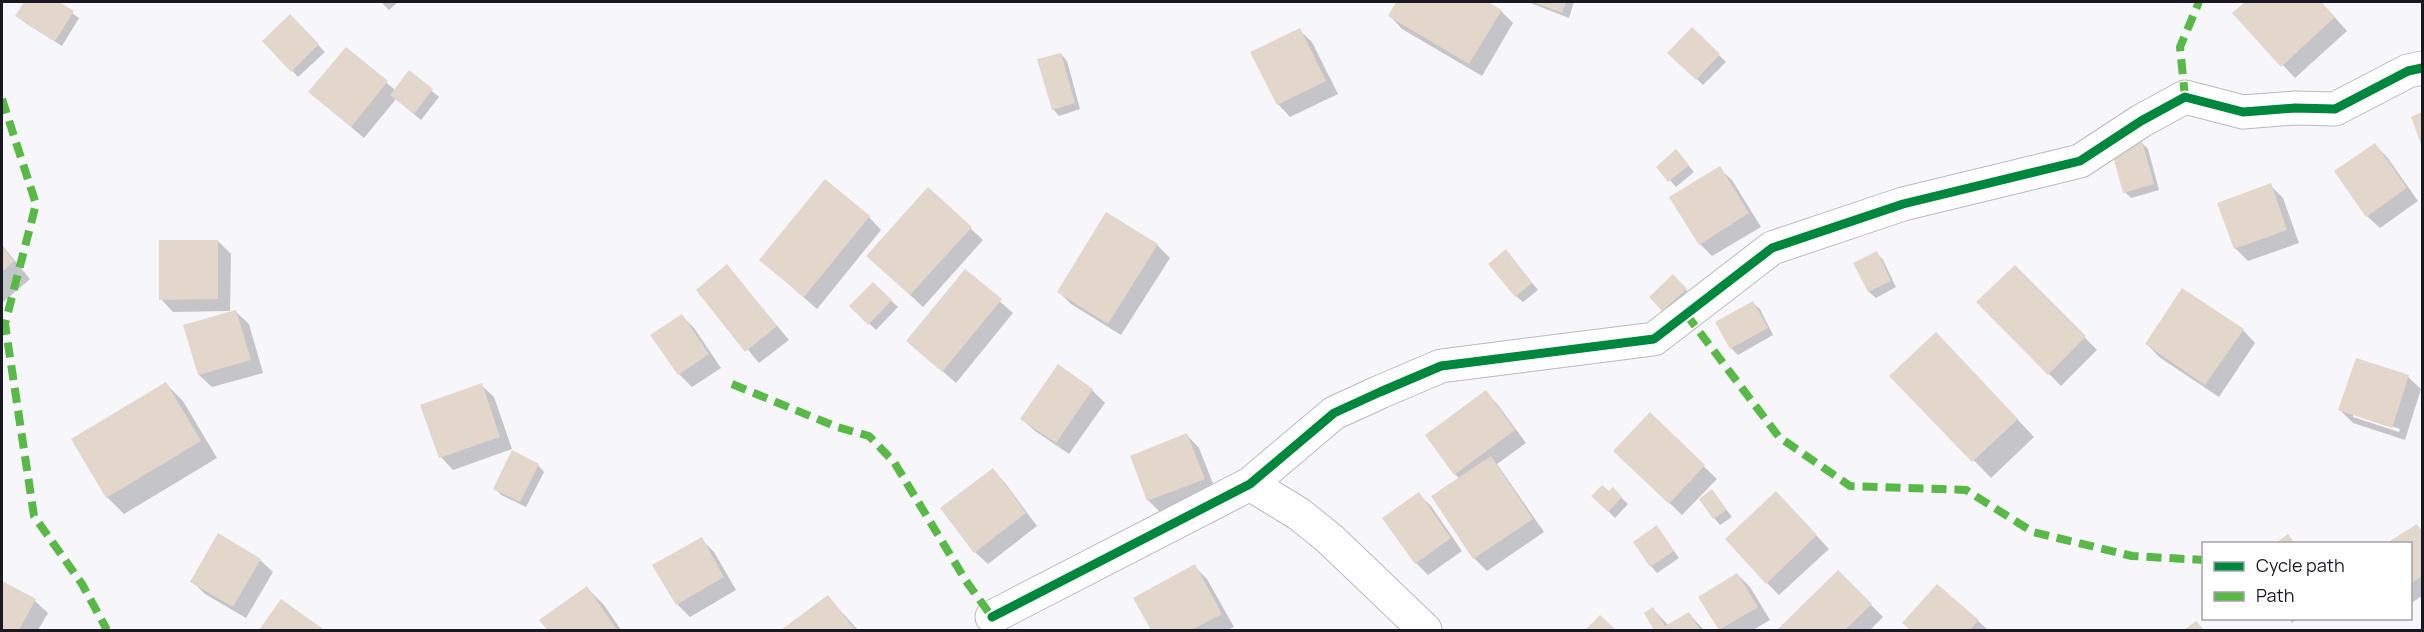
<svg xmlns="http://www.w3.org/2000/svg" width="2424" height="632" font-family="Manrope,sans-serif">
	<rect width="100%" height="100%" fill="#f7f6fa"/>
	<path fill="#0003" fill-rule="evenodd" d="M 26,2 L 56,2 L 79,18 L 62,46 L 24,22 L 17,16 Z
		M 381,2 L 398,2 L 389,10 Z
		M 1398,2 L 1485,2 L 1501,11 L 1513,23 L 1482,76 L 1402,29 L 1390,16 Z
		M 1528,2 L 1574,2 L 1569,18 Z
		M 2247,2 L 2321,2 L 2347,31 L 2295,78 L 2234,13 Z
		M 290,16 L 325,52 L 298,77 L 264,41 Z
		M 1692,29 L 1726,62 L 1703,85 L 1670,53 Z
		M 1299,30 L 1312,42 L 1338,94 L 1290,117 L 1278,104 Z
		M 346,49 L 395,90 L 409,72 L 439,97 L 421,120 L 396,99 L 364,138 L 310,92 Z
		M 1061,54 L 1067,61 L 1080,109 L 1059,116 L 1053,109 Z
		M 2141,142 L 2148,149 L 2159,190 L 2131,198 L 2125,192 Z
		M 2375,145 L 2387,157 L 2418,201 L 2380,228 L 2367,216 Z
		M 1682,158 L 1694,172 L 1676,187 L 1658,167 Z
		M 1719,168 L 1732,180 L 1761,227 L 1712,256 L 1700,244 Z
		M 2270,185 L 2283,198 L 2299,243 L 2248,261 L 2235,248 Z
		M 1107,214 L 1157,245 L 1170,258 L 1121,335 L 1071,304 L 1058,291 Z
		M 869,217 L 881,230 L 817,309 L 761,260 Z
		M 970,228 L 983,240 L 923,307 L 881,268 Z
		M 218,241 L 231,254 L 230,311 L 173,312 L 161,299 Z
		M 2,245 L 30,279 L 2,303 Z
		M 1877,253 L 1883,260 L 1896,287 L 1876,298 L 1869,292 L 1855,264 Z
		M 1512,258 L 1538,290 L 1523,302 L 1516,296 Z
		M 727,266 L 789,340 L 759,363 L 698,290 Z
		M 2015,267 L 2097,350 L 2061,386 L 1979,302 Z
		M 965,271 L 1013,313 L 956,383 L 908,341 Z
		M 1673,276 L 1692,296 L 1669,317 L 1663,310 Z
		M 873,284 L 898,307 L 876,330 L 851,306 Z
		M 1753,303 L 1760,309 L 1773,335 L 1738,355 L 1731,348 Z
		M 236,312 L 249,324 L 263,373 L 212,387 L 199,375 Z
		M 681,315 L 694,328 L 721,368 L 692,387 L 679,374 L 652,335 Z
		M 2243,330 L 2255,343 L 2219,397 L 2159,357 L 2147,344 Z
		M 1953,351 L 2034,437 L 1991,478 L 1892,376 Z
		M 2408,377 L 2421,389 L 2405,440 L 2353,423 L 2340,410 ZM 2353,414 L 2400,429 L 2399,432 L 2353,417 Z
		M 166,384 L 183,401 L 217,458 L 124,514 L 107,497 L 73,440 Z
		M 481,385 L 494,397 L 512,449 L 453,470 L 441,457 Z
		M 1092,390 L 1105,403 L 1069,454 L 1035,431 L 1022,419 Z
		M 1486,392 L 1498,405 L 1526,443 L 1497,464 L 1544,532 L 1487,571 L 1474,558 L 1460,479 L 1455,474 Z
		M 1650,415 L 1717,479 L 1682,515 L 1628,463 Z
		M 1187,435 L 1199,448 L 1216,491 L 1161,513 L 1148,500 Z
		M 538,465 L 544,472 L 526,507 L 501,495 L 495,488 Z
		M 993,470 L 1005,483 L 1037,526 L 988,564 L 975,552 Z
		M 1613,490 L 1628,504 L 1615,518 L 1593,496 L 1609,493 Z
		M 1712,491 L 1732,517 L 1720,525 L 1714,518 Z
		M 1418,494 L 1431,506 L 1462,551 L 1428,575 L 1416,563 Z
		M 1789,506 L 1829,549 L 1779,595 L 1767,583 Z
		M 2417,526 L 2422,531 L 2422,596 L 2410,604 L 2410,544 Z
		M 1657,527 L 1679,558 L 1657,573 L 1651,566 Z
		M 701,539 L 714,552 L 736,590 L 690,617 L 677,604 Z
		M 260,560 L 273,572 L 246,618 L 205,594 L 192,581 Z
		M 1194,566 L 1207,579 L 1234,627 L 1227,630 L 1153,630 L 1135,599 Z
		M 1838,572 L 1883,617 L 1870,630 L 1779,630 Z
		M 1737,574 L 1750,587 L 1770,620 L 1753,630 L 1721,630 L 1700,597 Z
		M 2,582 L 35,601 L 48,613 L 38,630 L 2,630 Z
		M 587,588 L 604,605 L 621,630 L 548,630 L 541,620 Z
		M 828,597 L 858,630 L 784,630 Z
		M 281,601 L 322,630 L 261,630 Z
		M 1653,609 L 1669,626 L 1689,614 L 1704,630 L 1653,630 L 1655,629 Z
		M 2288,618 L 2298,618 L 2292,623 Z
		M 1978,621 L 1988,630 L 1912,630 L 1904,623 Z"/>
	<path fill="#e3d7cb" d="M 24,2 L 59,2 L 74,11 L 55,41 L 15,16 Z
		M 1396,2 L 1488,2 L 1502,10 L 1469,64 L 1388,16 Z
		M 1533,2 L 1566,2 L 1562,13 Z
		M 2245,2 L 2321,2 L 2335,17 L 2281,67 L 2232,13 Z
		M 290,14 L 319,44 L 291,72 L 262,41 Z
		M 1692,27 L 1720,54 L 1696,80 L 1667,53 Z
		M 1300,28 L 1326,81 L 1277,105 L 1250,52 Z
		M 346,47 L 388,81 L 351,127 L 308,92 Z
		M 1061,53 L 1075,103 L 1052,110 L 1037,59 Z
		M 409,70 L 433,89 L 414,114 L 390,95 Z
		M 2422,112 L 2422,147 L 2411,117 Z
		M 2142,141 L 2154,184 L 2123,193 L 2111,149 Z
		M 2375,143 L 2407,188 L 2366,217 L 2334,171 Z
		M 1676,149 L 1689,165 L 1668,182 L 1656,167 Z
		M 1720,166 L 1749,213 L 1699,245 L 1669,197 Z
		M 825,179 L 870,216 L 804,297 L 759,260 Z
		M 2271,183 L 2287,230 L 2234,249 L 2217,203 Z
		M 928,187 L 972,227 L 910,295 L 866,256 Z
		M 1106,212 L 1158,244 L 1108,324 L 1057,292 Z
		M 159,240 L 218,240 L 218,299 L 159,300 Z
		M 2,246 L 14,261 L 2,272 Z
		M 1506,249 L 1532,283 L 1515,297 L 1488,264 Z
		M 1877,251 L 1891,281 L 1868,292 L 1853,263 Z
		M 727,264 L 777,326 L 745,352 L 696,290 Z
		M 2015,265 L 2086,336 L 2048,375 L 1976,302 Z
		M 965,269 L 1002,299 L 942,372 L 906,341 Z
		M 1673,274 L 1687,289 L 1662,311 L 1649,297 Z
		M 873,282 L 892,300 L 868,325 L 849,306 Z
		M 2182,288 L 2244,329 L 2205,385 L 2145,344 Z
		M 1753,301 L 1768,328 L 1730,349 L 1715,322 Z
		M 236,310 L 251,360 L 198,375 L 183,325 Z
		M 682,314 L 709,354 L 678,375 L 650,335 Z
		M 1936,332 L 2018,419 L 1972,462 L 1889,376 Z
		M 2356,358 L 2409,375 L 2392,428 L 2338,410 Z
		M 1058,364 L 1093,389 L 1056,443 L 1020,419 Z
		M 166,382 L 201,441 L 106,498 L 71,439 Z
		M 482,383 L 500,437 L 439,458 L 420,405 Z
		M 1486,390 L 1515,430 L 1454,475 L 1425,435 Z
		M 1650,412 L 1705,465 L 1669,504 L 1613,451 Z
		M 1187,433 L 1205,479 L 1147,501 L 1130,456 Z
		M 512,450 L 539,464 L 520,502 L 493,489 Z
		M 1491,456 L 1533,519 L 1473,559 L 1431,496 Z
		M 993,468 L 1026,513 L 974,553 L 940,508 Z
		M 1602,485 L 1609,491 L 1613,487 L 1622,497 L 1608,512 L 1591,496 Z
		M 1712,489 L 1727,510 L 1713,519 L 1699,499 Z
		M 1776,491 L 1817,535 L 1766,584 L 1725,539 Z
		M 1419,492 L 1451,538 L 1415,564 L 1382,518 Z
		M 2417,524 L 2422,533 L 2422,576 L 2410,584 L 2410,544 L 2385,544 Z
		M 1657,525 L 1674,551 L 1650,567 L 1633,542 Z
		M 218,533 L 261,559 L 233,607 L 190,582 Z
		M 2288,534 L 2295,544 L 2274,544 Z
		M 702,537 L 724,577 L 676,605 L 652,565 Z
		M 1195,564 L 1222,614 L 1192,630 L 1151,630 L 1133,598 Z
		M 1838,570 L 1872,604 L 1845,630 L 1777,630 Z
		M 1737,573 L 1758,607 L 1719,630 L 1698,597 Z
		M 2,581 L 36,599 L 19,630 L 2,630 Z
		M 1937,584 L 1979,620 L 1970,630 L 1911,630 L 1902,623 Z
		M 587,586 L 617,630 L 547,630 L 539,620 Z
		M 828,595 L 855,630 L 781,630 Z
		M 281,599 L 323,629 L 321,630 L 259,630 Z
		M 1653,607 L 1665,626 L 1689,612 L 1700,630 L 1650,630 L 1653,629 L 1644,613 Z
		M 1600,615 L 1616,630 L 1585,630 Z
		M 2196,621 L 2204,630 L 2184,630 Z"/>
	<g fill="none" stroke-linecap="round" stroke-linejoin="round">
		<g stroke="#bab9c0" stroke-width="35">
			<path id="street" d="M 1250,484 L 1299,514 L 1330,539 L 1425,630
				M 992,617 L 1250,484 L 1334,413 L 1380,392 L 1441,366 L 1654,339 L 1772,248 L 1903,204 L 2080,161 L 2141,121 L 2185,97 L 2243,112 L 2295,108 L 2335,109 L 2408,71 L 2422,68"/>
		</g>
		<use href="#street" stroke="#fefefe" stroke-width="33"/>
		<path stroke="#58b947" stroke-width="8" stroke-dasharray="15 8" stroke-linecap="butt" d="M 2185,97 L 2180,47 L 2199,2
			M 2,99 L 36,204 L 5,324 L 34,516 L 82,584 L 107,630
			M 1686,314 L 1779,437 L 1850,486 L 1966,490 L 2033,532 L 2132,556 L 2204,560
			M 732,384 L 837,427 L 869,436 L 894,462 L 966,581 L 992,617"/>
		<g stroke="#fff" stroke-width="13">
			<path id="cycleway" d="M 992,617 L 1250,484 L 1334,413 L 1380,392 L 1441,366 L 1654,339 L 1772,248 L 1903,204 L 2080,161 L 2141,121 L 2185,97 L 2243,112 L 2295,108 L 2335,109 L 2408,71 L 2422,68"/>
		</g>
		<use href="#cycleway" stroke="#00873e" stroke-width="9"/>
	</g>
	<rect width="2424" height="632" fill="none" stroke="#1a1822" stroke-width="6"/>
	<rect x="2202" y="542" width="210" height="78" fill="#ffffff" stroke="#a3a3a7" stroke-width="1.5"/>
	<rect x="2214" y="562" width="30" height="9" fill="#00873e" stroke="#a3a3a7" stroke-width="1.5"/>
	<text x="2256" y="572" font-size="18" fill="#1a1822">Cycle path</text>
	<rect x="2214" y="592" width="30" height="9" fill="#58b947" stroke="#a3a3a7" stroke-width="1.5"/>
	<text x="2256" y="602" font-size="18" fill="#1a1822">Path</text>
</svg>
